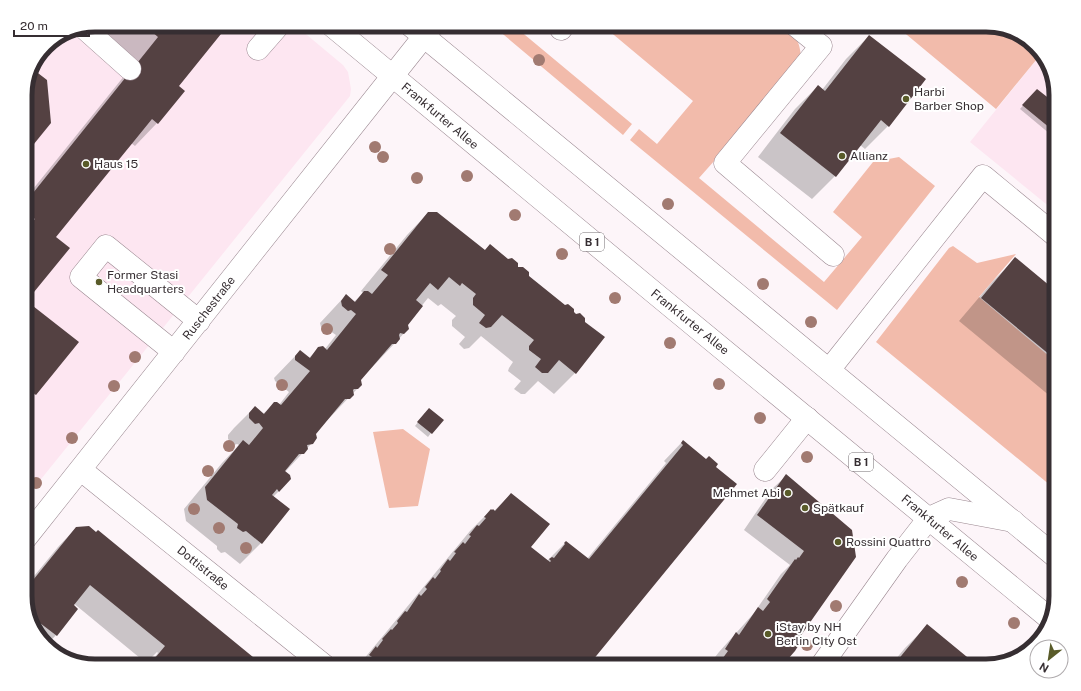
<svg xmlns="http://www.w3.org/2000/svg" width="1081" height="691" font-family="'Public Sans',sans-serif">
	<rect width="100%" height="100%" fill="#fdf5f9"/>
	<path fill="#fde6f1" d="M 95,25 L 295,25 L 343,65 L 348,72 L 351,89 L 350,96 L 342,106 L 25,499 L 25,90 L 46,45 L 68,30 Z
		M 1041,54 L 1047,60 L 1056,94 L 1056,212 L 970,142 Z"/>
	<path fill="#f2bbab" d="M 492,25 L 513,25 L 632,124 L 623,135 Z
		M 602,25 L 781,25 C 795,37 800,39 801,58 L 740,134 L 715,160 L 699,178 L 824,282 L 862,237 L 833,212 L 873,162 L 899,157 L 935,186 L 837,310 L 630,140 L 639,129 L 657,144 L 693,101 Z
		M 895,25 L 986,25 L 1025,37 L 1041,54 L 996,109 Z
		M 953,246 L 977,263 L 1016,254 L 979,297 L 1056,362 L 1056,490 L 876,342 L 949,248 Z
		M 403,429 L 430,449 L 418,506 L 389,508 L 373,432 Z"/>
	<path fill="#0003" d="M 94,25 L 218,25 L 177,87 L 157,123 L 135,146 L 131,143 L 55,237 L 25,302 L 25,199 L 137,60 Z
		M 869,36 L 888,126 L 865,149 L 860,145 L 835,176 L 812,199 L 758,157 L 795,109 L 818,86 L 822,90 L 846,59 Z
		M 1033,94 L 1050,101 L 1056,94 L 1056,139 L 1020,109 Z
		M 428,213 L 484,251 L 490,245 L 529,276 L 575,373 L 554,394 L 538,381 L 525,394 L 521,394 L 514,389 L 521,381 L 508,371 L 509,368 L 513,362 L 481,336 L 469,348 L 464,349 L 459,344 L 465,337 L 452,326 L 452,320 L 456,316 L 441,304 L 438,306 L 428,298 L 407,324 L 408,329 L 395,343 L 360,380 L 358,388 L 315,433 L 312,443 L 285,472 L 279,491 L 273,497 L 289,509 L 261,543 L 240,564 L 225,552 L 221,553 L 217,549 L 217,546 L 186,521 L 184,509 L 222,463 L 239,445 L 237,444 L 234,445 L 228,439 L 228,435 L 234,428 L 255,407 L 263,414 L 275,403 L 279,405 L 289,392 L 275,381 L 274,378 L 300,351 L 309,358 L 319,348 L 325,349 L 336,335 L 330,331 L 326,331 L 321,327 L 320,323 L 346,295 L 354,302 L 363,293 L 361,291 L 407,235 Z
		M 1015,259 L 1056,293 L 1056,401 L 959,321 L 993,281 Z
		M 25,315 L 77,343 L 35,394 L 25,404 Z
		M 425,413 L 431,433 L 428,437 L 415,426 Z
		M 683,441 L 706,460 L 587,666 L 358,666 L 470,531 L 491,510 L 494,511 L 511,494 L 530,547 L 547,561 L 566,542 L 587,559 L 666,463 L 664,461 Z
		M 786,476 L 851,530 L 799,636 L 787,659 L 780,665 L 781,666 L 708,666 L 719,652 L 754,613 L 781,574 L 790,565 L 744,530 L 772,489 Z
		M 76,528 L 262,666 L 148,666 L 158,653 L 157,652 L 146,663 L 72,602 L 56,635 L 47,645 L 34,631 L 25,601 L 25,587 L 58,547 Z
		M 927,626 L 976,666 L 890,666 L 905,648 Z"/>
	<path fill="#544142" d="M 144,25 L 220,25 L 225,29 L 179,86 L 185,91 L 158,124 L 152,119 L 56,237 L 70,248 L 25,303 L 25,231 L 35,219 L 25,211 L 25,203 L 158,37 Z
		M 869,35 L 926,79 L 889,127 L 881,120 L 836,177 L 780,133 L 818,85 L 825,91 Z
		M 34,70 L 47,80 L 51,123 L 25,155 L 25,90 Z
		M 1037,89 L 1051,100 L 1056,94 L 1056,133 L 1022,105 Z
		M 428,212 L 437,212 L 485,250 L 490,244 L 508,259 L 512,258 L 518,263 L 518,267 L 523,267 L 529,272 L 529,276 L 565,305 L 568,304 L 574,309 L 574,312 L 576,314 L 580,313 L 585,318 L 585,322 L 605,337 L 576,374 L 559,360 L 548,373 L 542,373 L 535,367 L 541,359 L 529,350 L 529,346 L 534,340 L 502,315 L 491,327 L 486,328 L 479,323 L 485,315 L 473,305 L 473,298 L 476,294 L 462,283 L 460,286 L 449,277 L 438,290 L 430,283 L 416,300 L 423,306 L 408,325 L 409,329 L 404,334 L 400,333 L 399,335 L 400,339 L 396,344 L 392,344 L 361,380 L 362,385 L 358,389 L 354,389 L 353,390 L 354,395 L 350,399 L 345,399 L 316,434 L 317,438 L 313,444 L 307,445 L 308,449 L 304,454 L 299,454 L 285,471 L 290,475 L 291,479 L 279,492 L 277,489 L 272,495 L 290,509 L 262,544 L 246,531 L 243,532 L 237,528 L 238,524 L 207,500 L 205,487 L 243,440 L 249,445 L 263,428 L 259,423 L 255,424 L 249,418 L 249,413 L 255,406 L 264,414 L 274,402 L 277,402 L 281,405 L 310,371 L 295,360 L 295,356 L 300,350 L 310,358 L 318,347 L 323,346 L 327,350 L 356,314 L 351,310 L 348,311 L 342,306 L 341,301 L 346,294 L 355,302 L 364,291 L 368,291 L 372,294 L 388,275 L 381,270 Z
		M 1015,257 L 1056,291 L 1056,360 L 981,298 Z
		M 33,306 L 79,342 L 36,395 L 25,387 L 25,315 Z
		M 429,408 L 444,420 L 432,434 L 417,422 Z
		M 683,440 L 706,459 L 709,456 L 718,464 L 716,467 L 737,484 L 588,666 L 383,666 L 381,665 L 379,666 L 370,659 L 372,657 L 369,655 L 376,646 L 377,648 L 383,640 L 382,639 L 391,629 L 392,630 L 398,623 L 397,621 L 405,611 L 407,612 L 419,594 L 421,596 L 427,589 L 425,587 L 433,577 L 435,579 L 441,571 L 440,570 L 448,559 L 450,561 L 456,553 L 454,552 L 463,542 L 465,544 L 471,536 L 469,535 L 477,525 L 479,526 L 486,518 L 484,517 L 491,509 L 492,510 L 493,509 L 495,511 L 511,493 L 550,524 L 531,547 L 550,562 L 551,561 L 549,559 L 552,557 L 554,558 L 565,544 L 564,543 L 566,541 L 589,559 L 683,445 L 681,443 Z
		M 786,474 L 852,530 L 856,557 L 797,641 L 800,643 L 795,651 L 788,659 L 785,658 L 780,664 L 783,666 L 717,666 L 728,651 L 725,649 L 736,632 L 739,635 L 758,607 L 763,611 L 770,602 L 767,599 L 795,559 L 796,560 L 798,557 L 799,558 L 804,551 L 757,515 Z
		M 89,526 L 96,532 L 98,530 L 264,666 L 165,666 L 155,658 L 165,646 L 90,585 L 74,605 L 78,609 L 57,636 L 40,623 L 34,630 L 25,601 L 25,590 L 76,527 Z
		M 927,624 L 978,666 L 893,666 Z"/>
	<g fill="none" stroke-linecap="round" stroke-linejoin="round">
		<g stroke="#9a8790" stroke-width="23">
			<path id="minor" d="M 795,25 L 821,46 L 725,163 L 833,255
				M 83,27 L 130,69
				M 561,29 L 564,25
				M 258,49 L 279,25
				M 174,352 L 81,277 L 106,246 L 199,321
				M 829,370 L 983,176 L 1056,236
				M 81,470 L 325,666
				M 765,470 L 807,418
				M 25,539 L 433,25
				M 821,666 L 897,559 L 929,518 L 949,509 L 1013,521"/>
		</g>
		<g stroke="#9a8790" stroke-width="23">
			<path id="major" d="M 331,25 L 657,295 L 1049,618
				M 410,25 L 1056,557"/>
		</g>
		<use href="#minor" stroke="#fff" stroke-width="22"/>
		<use href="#major" stroke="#fff" stroke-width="22"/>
	</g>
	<g fill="#a17a71">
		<circle cx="539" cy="60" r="6"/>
		<circle cx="375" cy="147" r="6"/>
		<circle cx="383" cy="157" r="6"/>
		<circle cx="467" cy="176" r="6"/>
		<circle cx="417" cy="178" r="6"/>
		<circle cx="668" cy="204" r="6"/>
		<circle cx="515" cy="215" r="6"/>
		<circle cx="390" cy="249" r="6"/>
		<circle cx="562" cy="254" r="6"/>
		<circle cx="763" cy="284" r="6"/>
		<circle cx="615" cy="298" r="6"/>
		<circle cx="811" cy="322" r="6"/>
		<circle cx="327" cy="329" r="6"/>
		<circle cx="670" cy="343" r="6"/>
		<circle cx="135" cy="357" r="6"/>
		<circle cx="719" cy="384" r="6"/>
		<circle cx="282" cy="385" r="6"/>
		<circle cx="114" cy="386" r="6"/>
		<circle cx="760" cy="418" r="6"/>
		<circle cx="72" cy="438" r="6"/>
		<circle cx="229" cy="446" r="6"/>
		<circle cx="807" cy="457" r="6"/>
		<circle cx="208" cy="471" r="6"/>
		<circle cx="36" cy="483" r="6"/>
		<circle cx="194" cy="509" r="6"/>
		<circle cx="219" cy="528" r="6"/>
		<circle cx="246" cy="548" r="6"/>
		<circle cx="962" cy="582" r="6"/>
		<circle cx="836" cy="606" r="6"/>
		<circle cx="1014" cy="623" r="6"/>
		<circle cx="807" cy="645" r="6"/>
	</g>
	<g fill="#595b29" stroke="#fff" stroke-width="1.5">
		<circle cx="906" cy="99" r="4"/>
		<circle cx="842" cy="156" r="4"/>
		<circle cx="86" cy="164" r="4"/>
		<circle cx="99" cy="282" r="4"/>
		<circle cx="788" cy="493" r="4"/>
		<circle cx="805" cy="508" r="4"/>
		<circle cx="838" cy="542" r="4"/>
		<circle cx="768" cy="634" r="4"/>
	</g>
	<g text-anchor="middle" stroke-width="4" stroke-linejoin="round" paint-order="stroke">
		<g fill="#fff" stroke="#726d70" stroke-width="1">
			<rect x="580" y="233" width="24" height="18" rx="3"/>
			<rect x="849" y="453" width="24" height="18" rx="3"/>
		</g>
		<g font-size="11" font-weight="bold" fill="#362e32">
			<text x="592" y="246">B 1</text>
			<text x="861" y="466">B 1</text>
		</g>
		<g font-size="12" fill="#362e32" stroke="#fff" text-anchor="start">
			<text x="914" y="96">Harbi<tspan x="914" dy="14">Barber Shop</tspan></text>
			<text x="850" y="160">Allianz</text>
			<text x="94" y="168">Haus 15</text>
			<text x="107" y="279">Former Stasi<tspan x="107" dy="14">Headquarters</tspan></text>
			<text x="780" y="497" text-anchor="end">Mehmet Abi</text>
			<text x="813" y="512">Spätkauf</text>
			<text x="846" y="546">Rossini Quattro</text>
			<text x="776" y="631">iStay by NH<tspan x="776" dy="14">Berlin CIty Ost</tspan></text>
		</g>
		<g font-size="12" fill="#362e32" stroke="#fff">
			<text transform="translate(440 116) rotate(40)" y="4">Frankfurter Allee</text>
			<text transform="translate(209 308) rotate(-52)" y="4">Ruschestraße</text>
			<text transform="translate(690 322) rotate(39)" y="4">Frankfurter Allee</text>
			<text transform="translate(940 528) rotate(40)" y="4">Frankfurter Allee</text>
			<text transform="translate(203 568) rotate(39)" y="4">Dottistraße</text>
		</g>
	</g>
	<path d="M0 0H1081V691H0ZM95 32H986A63 63 0 0 1 1049 95V596A63 63 0 0 1 986 659H95A63 63 0 0 1 32 596V95A63 63 0 0 1 95 32Z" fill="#fff" fill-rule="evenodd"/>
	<path fill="none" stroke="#362e32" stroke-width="5" d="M95 32H986A63 63 0 0 1 1049 95V596A63 63 0 0 1 986 659H95A63 63 0 0 1 32 596V95A63 63 0 0 1 95 32Z"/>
	<g transform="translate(1049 659) rotate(210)"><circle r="19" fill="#ffffff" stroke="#afabad"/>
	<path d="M0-3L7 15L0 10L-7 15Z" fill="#595b29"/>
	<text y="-6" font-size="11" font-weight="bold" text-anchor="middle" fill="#362e32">N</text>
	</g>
	<path d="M14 30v6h75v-6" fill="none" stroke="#362e32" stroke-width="2"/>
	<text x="20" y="30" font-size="12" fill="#362e32" stroke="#ffffff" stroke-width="3" paint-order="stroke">20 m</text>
</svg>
